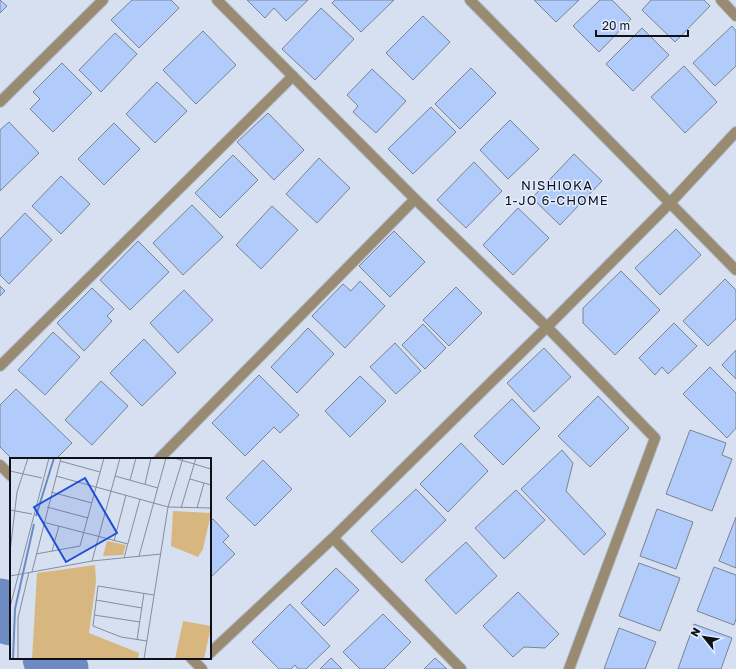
<svg xmlns="http://www.w3.org/2000/svg" width="736" height="669" font-family="'Golos Text',sans-serif">
	<rect width="100%" height="100%" fill="#d6e0f1"/>
	<g fill="none" stroke-linecap="round" stroke-linejoin="round">
		<path stroke="#6d8cc4" stroke-width="55" d="M 0,606 L 11,618
			M 50,658 L 61,669"/>
	</g>
	<path fill="#b1ccfb" stroke="#7a8393" d="M 0,0 L 7,6 L 0,13 Z
		M 132,0 L 171,0 L 179,8 L 139,48 L 111,20 Z
		M 247,0 L 308,0 L 286,21 L 274,8 L 265,18 Z
		M 335,0 L 394,0 L 361,32 L 332,3 Z
		M 534,0 L 579,0 L 556,22 Z
		M 600,0 L 612,0 L 631,19 L 599,52 L 573,26 Z
		M 651,0 L 704,0 L 710,6 L 675,42 L 642,10 Z
		M 321,8 L 354,39 L 315,80 L 282,49 Z
		M 423,16 L 450,42 L 413,80 L 386,53 Z
		M 732,26 L 736,31 L 736,66 L 715,86 L 693,63 Z
		M 642,28 L 669,55 L 633,91 L 606,64 Z
		M 203,31 L 236,65 L 196,104 L 163,70 Z
		M 115,33 L 137,54 L 101,92 L 79,70 Z
		M 62,63 L 92,93 L 53,132 L 30,109 L 40,99 L 33,92 Z
		M 684,66 L 717,102 L 685,133 L 651,97 Z
		M 471,68 L 496,93 L 460,129 L 435,104 Z
		M 372,69 L 406,101 L 376,133 L 353,112 L 358,106 L 347,95 Z
		M 157,82 L 187,111 L 155,143 L 126,114 Z
		M 431,107 L 456,132 L 413,174 L 388,149 Z
		M 268,113 L 304,150 L 274,180 L 237,142 Z
		M 510,120 L 539,149 L 508,179 L 480,150 Z
		M 9,122 L 39,153 L 0,191 L 0,130 Z
		M 114,123 L 140,149 L 104,185 L 78,159 Z
		M 574,154 L 602,181 L 560,225 L 532,198 Z
		M 233,155 L 258,180 L 220,218 L 195,193 Z
		M 319,158 L 350,188 L 317,223 L 286,194 Z
		M 474,162 L 502,191 L 466,228 L 437,200 Z
		M 61,176 L 90,204 L 61,234 L 32,206 Z
		M 192,205 L 223,237 L 183,275 L 153,243 Z
		M 272,206 L 298,230 L 261,269 L 236,245 Z
		M 518,208 L 549,238 L 513,275 L 483,245 Z
		M 25,213 L 52,240 L 9,284 L 0,275 L 0,239 Z
		M 676,229 L 701,255 L 660,295 L 635,268 Z
		M 394,231 L 425,262 L 390,297 L 359,266 Z
		M 138,241 L 169,272 L 130,310 L 100,280 Z
		M 621,271 L 660,310 L 615,355 L 583,323 L 583,308 Z
		M 725,279 L 736,290 L 736,319 L 708,346 L 683,321 Z
		M 360,281 L 385,306 L 345,348 L 312,316 L 343,284 L 351,291 Z
		M 0,286 L 5,291 L 0,296 Z
		M 456,287 L 482,313 L 449,346 L 423,320 Z
		M 92,288 L 114,309 L 107,316 L 112,321 L 84,351 L 57,323 Z
		M 184,290 L 213,320 L 178,353 L 150,323 Z
		M 674,323 L 697,346 L 668,374 L 662,367 L 655,375 L 639,358 Z
		M 423,324 L 446,348 L 425,369 L 402,345 Z
		M 308,328 L 334,354 L 297,393 L 271,367 Z
		M 53,332 L 80,357 L 45,395 L 18,370 Z
		M 144,339 L 176,373 L 142,406 L 110,373 Z
		M 395,343 L 421,371 L 396,394 L 370,367 Z
		M 544,348 L 571,377 L 534,412 L 507,383 Z
		M 736,350 L 736,379 L 722,365 Z
		M 710,367 L 736,393 L 736,428 L 727,438 L 683,394 Z
		M 259,375 L 299,415 L 280,433 L 274,427 L 245,456 L 212,423 Z
		M 360,376 L 386,401 L 350,437 L 325,411 Z
		M 101,381 L 128,406 L 92,445 L 65,420 Z
		M 16,389 L 72,443 L 56,459 L 12,459 L 0,447 L 0,405 Z
		M 598,396 L 629,428 L 590,467 L 558,436 Z
		M 512,399 L 540,428 L 503,465 L 474,436 Z
		M 690,430 L 726,443 L 722,455 L 732,459 L 712,511 L 666,494 Z
		M 461,443 L 488,471 L 448,512 L 420,484 Z
		M 562,450 L 573,463 L 566,491 L 606,534 L 584,555 L 521,489 Z
		M 263,460 L 292,489 L 255,526 L 226,498 Z
		M 416,489 L 446,520 L 402,563 L 371,531 Z
		M 516,490 L 545,520 L 504,559 L 475,528 Z
		M 657,509 L 693,522 L 676,569 L 640,556 Z
		M 736,517 L 736,568 L 719,561 Z
		M 213,519 L 229,536 L 223,542 L 235,554 L 210,578 L 210,521 Z
		M 466,542 L 497,576 L 456,614 L 425,580 Z
		M 639,563 L 680,578 L 660,631 L 619,616 Z
		M 714,567 L 736,575 L 736,619 L 734,625 L 697,611 Z
		M 336,568 L 359,590 L 324,626 L 301,603 Z
		M 518,592 L 559,634 L 545,648 L 524,647 L 513,657 L 483,626 Z
		M 290,604 L 330,646 L 306,669 L 298,669 L 295,665 L 291,669 L 279,669 L 252,642 Z
		M 383,614 L 411,642 L 384,669 L 360,669 L 343,652 Z
		M 694,624 L 732,638 L 721,669 L 678,669 Z
		M 619,628 L 656,642 L 645,669 L 604,669 Z
		M 331,658 L 342,669 L 320,669 Z
		M 435,658 L 447,669 L 424,669 Z"/>
	<g fill="none" stroke-linecap="round" stroke-linejoin="round">
		<g stroke="#b2bbca" stroke-width="12">
			<path id="street" d="M 217,0 L 415,199 L 547,327 L 655,438 L 569,669
				M 470,0 L 736,270
				M 721,0 L 736,16
				M 0,102 L 103,0
				M 0,366 L 293,76
				M 159,459 L 415,199
				M 0,465 L 11,476
				M 333,538 L 461,669
				M 210,653 L 333,538 L 547,327 L 670,203 L 736,132
				M 191,658 L 202,669"/>
		</g>
		<use href="#street" stroke="#998b71" stroke-width="10"/>
	</g>
	<g text-anchor="middle" stroke-width="3" stroke-linejoin="round" paint-order="stroke">
		<g font-size="13" letter-spacing="1" fill="#0e1117" stroke="#e3edff">
			<text x="557" y="190">NISHIOKA<tspan x="557" dy="15">1-JO 6-CHOME</tspan></text>
		</g>
	</g>
	<g transform="translate(10 458)">
		<rect width="201" height="201" fill="#d6e0f1"/>
		<path d="M 163,53 L 201,55 L 193,91 L 188,99 L 161,88 ZM 97,83 L 116,87 L 113,97 L 93,98 ZM 85,107 L 86,124 L 79,175 L 129,195 L 128,201 L 22,201 L 27,115 ZM 173,163 L 201,168 L 194,201 L 165,201 Z" fill="#d7b77f"/>
		<path fill="none" stroke="#6d8cc4" stroke-width="2" d="M 26,58 L 44,0M 3,201 L 5,151 L 24,66"/>
		<path fill="none" stroke="#868d9a" stroke-width="1" d="M 164,0 L 201,11M 50,3 L 90,14M 0,13 L 32,20M 46,18 L 158,49 L 201,50M 105,18 L 148,30M 180,21 L 201,27M 120,22 L 126,0M 135,26 L 141,0M 41,34 L 82,45M 37,49 L 78,60M 171,50 L 186,0M 187,50 L 194,25M 0,52 L 22,56M 33,64 L 118,86M 104,83 L 116,37M 42,93 L 49,68M 0,94 L 7,34 L 18,0M 26,96 L 70,88 L 94,0M 129,98 L 156,0M 114,100 L 130,41M 82,103 L 110,0M 22,114 L 51,0M 0,118 L 82,103 L 151,96M 86,142 L 132,150M 0,149 L 39,0M 84,157 L 130,164M 127,182 L 134,135M 137,183 L 111,179 L 83,168 L 88,128 L 144,137M 8,201 L 8,160 L 19,114M 134,201 L 158,49 L 173,0"/>
		<path fill="#1d4ed8" fill-opacity="0.15" stroke="#1d4ed8" stroke-width="2" d="M 75,20 L 107,75 L 56,104 L 24,49 Z"/>
		<rect width="201" height="201" fill="none" stroke="#0e1117" stroke-width="2"/>
	</g>
	<g transform="translate(704 637) rotate(300)" stroke="#e3edff" stroke-width="3" paint-order="stroke">
	<path d="M0-3L7 15L0 10L-7 15Z" fill="#0e1117"/>
	<text y="-6" font-size="11" font-weight="bold" text-anchor="middle" fill="#0e1117">N</text>
	</g>
	<path d="M596 30v6h92v-6" fill="none" stroke="#0e1117" stroke-width="2"/>
	<text x="602" y="30" font-size="12" fill="#0e1117" stroke="#e3edff" stroke-width="3" paint-order="stroke">20 m</text>
</svg>
